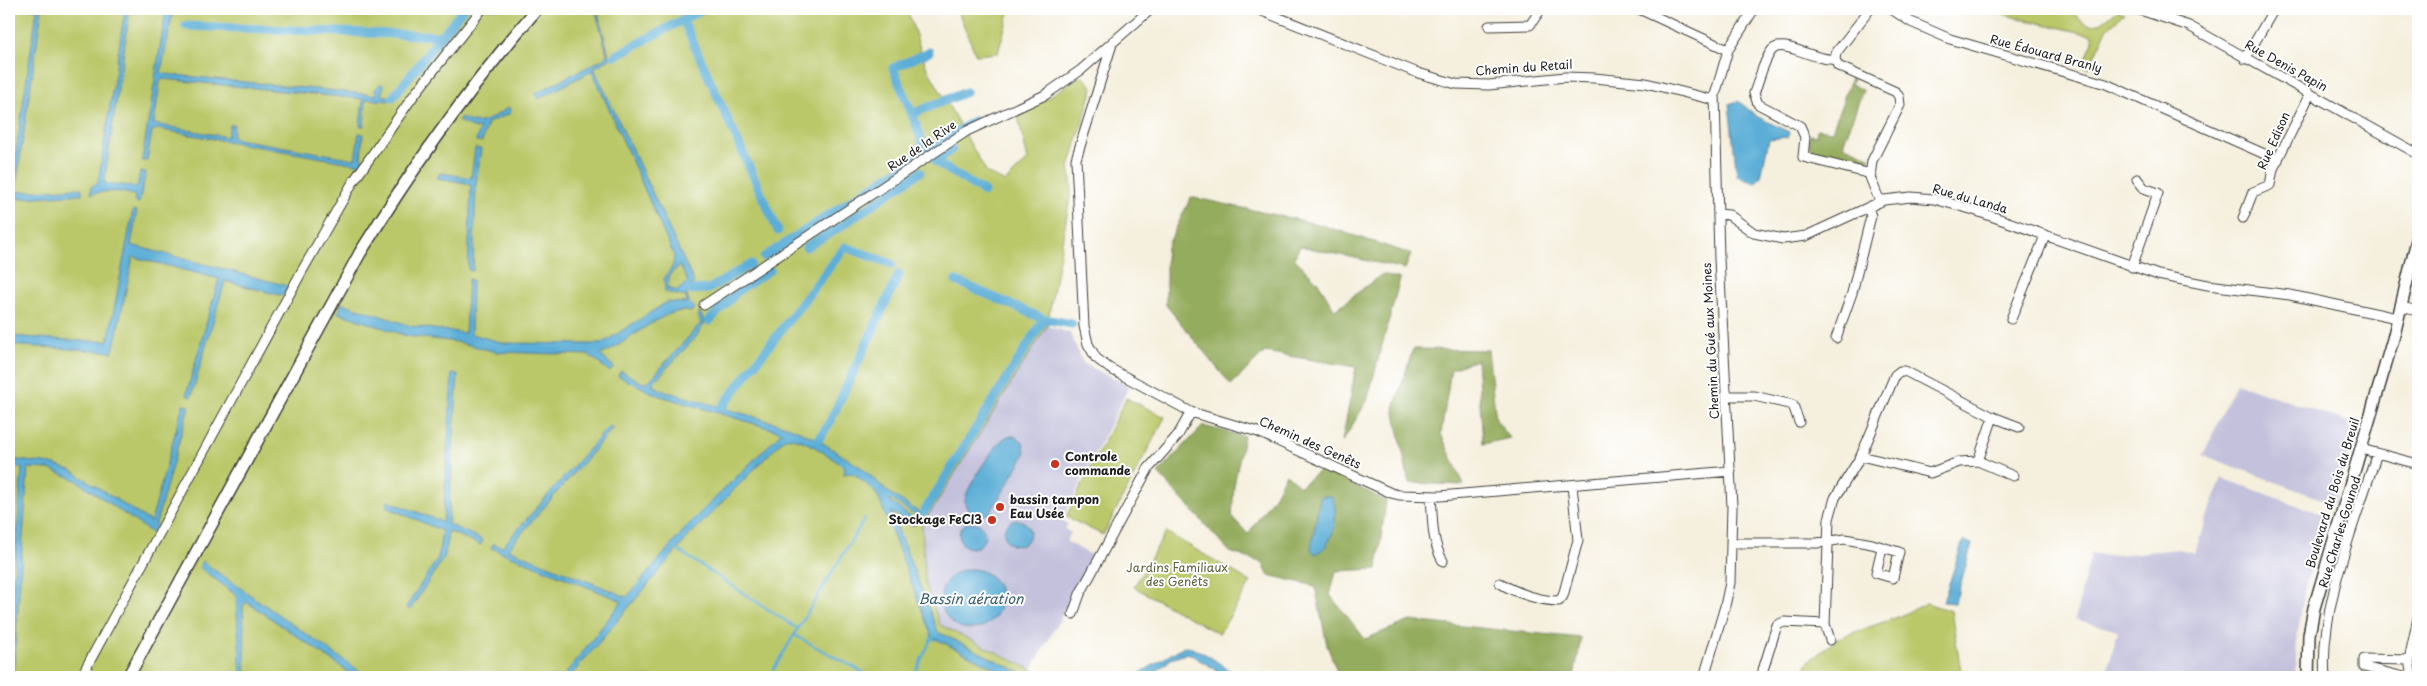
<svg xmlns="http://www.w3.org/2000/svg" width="2427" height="686" font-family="'Playpen Sans',sans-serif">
	<rect width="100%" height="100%" fill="#fff"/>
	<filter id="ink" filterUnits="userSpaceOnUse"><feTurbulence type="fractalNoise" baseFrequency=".02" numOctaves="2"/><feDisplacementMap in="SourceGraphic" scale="10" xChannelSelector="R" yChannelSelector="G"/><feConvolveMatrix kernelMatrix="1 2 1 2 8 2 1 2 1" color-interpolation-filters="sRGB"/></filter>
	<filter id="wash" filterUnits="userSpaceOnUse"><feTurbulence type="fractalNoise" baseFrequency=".0096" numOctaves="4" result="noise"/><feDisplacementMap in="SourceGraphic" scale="20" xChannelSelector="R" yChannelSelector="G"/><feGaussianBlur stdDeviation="1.12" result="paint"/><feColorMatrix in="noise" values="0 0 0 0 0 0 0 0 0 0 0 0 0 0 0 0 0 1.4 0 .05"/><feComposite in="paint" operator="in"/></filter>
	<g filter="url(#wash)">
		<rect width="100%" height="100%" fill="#f5efdd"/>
		<path fill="#c3c1db" d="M 1047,326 L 1070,333 L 1083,363 L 1129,386 L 1062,520 L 1068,524 L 1065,529 L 1071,533 L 1066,541 L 1091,555 L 1093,560 L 1032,669 L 949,633 L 940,625 L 925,583 L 922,526 Z
			M 2236,383 L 2357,425 L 2334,504 L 2203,455 Z
			M 2222,478 L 2327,516 L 2305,587 L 2297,640 L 2295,677 L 2105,677 L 2118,631 L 2075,619 L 2091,553 L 2107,556 L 2179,549 L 2194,553 Z"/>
		<path fill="#bbc869" stroke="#6c7242" d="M 9,9 L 907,9 L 926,66 L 987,173 L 1005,182 L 1028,160 L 1018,117 L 1082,75 L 1093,88 L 1069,167 L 1072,187 L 1047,326 L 922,526 L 925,583 L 940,625 L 1047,677 L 9,677 Z
			M 957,9 L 1010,9 L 998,53 L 976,55 Z
			M 1987,9 L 2069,9 C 2091,30 2094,30 2117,10 L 2124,13 L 2107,29 L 2089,68 L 2083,66 L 2093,42 L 2092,35 L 2013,17 Z
			M 1126,398 L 1165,417 L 1103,535 L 1066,517 Z
			M 1166,532 L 1251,582 L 1219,634 L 1134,587 Z
			M 1926,603 L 1951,611 L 1962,677 L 1801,677 L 1808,662 L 1838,638 L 1898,617 Z"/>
		<path fill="#94ac5d" stroke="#58643c" d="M 1851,78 L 1853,79 L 1851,84 L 1863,90 L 1843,145 L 1870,157 L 1866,167 L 1812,151 L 1809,145 L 1810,135 L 1816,136 L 1817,129 L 1832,131 Z
			M 1191,197 L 1318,224 L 1411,254 L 1405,269 L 1300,246 L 1294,258 L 1317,281 L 1335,310 L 1382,274 L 1400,279 L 1367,401 L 1342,442 L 1356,367 L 1265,352 L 1231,385 L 1166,305 L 1166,249 Z
			M 1413,349 L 1488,350 L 1496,420 L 1510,438 L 1483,444 L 1477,360 L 1451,369 L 1441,434 L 1464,485 L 1409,483 L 1394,408 Z
			M 1203,426 L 1244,436 L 1234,485 L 1232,517 L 1248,534 L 1275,495 L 1286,474 L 1300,486 L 1322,469 L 1386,501 L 1377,569 L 1336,571 L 1330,595 L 1365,639 L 1410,621 L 1581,638 L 1574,677 L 1339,677 L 1327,645 L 1315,586 L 1268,575 L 1263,563 L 1230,552 L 1158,473 Z"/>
		<path fill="#5baed7" stroke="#3c657a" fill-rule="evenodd" d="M 37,9 L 42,9 L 15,192 L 82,188 L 82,194 L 9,199 Z
			M 125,9 L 130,9 L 104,183 L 137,187 L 140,172 L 146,172 L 139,203 L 134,202 L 135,196 C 121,190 106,191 91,194 L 91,187 L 98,183 Z
			M 166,9 L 276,9 L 173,12 L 161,72 L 165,74 L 376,95 L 375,89 L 381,83 L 384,86 L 381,95 L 393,97 L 389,101 L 366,99 L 364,126 L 360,126 L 363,99 L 163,79 L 160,82 L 154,124 L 227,137 L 230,125 L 234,125 L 232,138 L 355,159 L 359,133 L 363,134 L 361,158 L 365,161 L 362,165 L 157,129 L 152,131 L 147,161 L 142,161 Z
			M 595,9 L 597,9 L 610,59 L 594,68 L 694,282 L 687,295 L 689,303 L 695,308 L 691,312 C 666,304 625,346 600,355 L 614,367 L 610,372 L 589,355 L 497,352 L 457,342 L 407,336 L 338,313 L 342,303 L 411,326 L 465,333 L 468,279 L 472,280 L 471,334 L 504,343 L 592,344 L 601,344 L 667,302 L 687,303 L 686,297 L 665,292 L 664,279 L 673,265 L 674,256 L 592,71 L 538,99 L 536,93 L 605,58 L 607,53 ZM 680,266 L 688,282 L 677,291 L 667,288 L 670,274 Z
			M 1738,101 L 1758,117 L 1789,132 L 1788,137 L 1769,139 L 1761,176 L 1755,183 L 1737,176 L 1729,104 Z
			M 509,107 L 511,113 L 488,123 L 482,142 L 476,141 L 480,128 L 475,129 L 458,121 L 461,117 C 480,130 492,117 509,107 Z
			M 475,148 L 481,149 L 476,184 L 473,271 L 468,270 L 471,186 L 466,183 L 437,178 L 440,173 L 471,178 Z
			M 133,210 L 137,211 L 131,245 L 288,286 L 285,294 L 279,295 L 225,281 L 191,397 L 186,395 L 219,279 L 133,257 L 113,352 L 9,345 L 9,336 L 84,341 L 108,341 Z
			M 700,312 L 705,323 L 696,337 L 652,384 L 661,390 L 790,427 L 815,438 L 862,468 L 888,492 L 923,515 L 921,518 L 918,517 L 890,499 L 890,502 L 917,521 L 914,526 L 891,512 L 938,632 L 1030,677 L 1012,677 L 932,637 L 878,496 L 872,489 L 853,473 L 844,474 L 845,468 C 833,458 801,435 785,438 L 689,536 L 570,677 L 563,677 L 622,601 L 491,548 L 493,544 L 502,547 L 609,426 L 613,428 L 508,549 L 627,597 L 691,522 L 782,432 L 657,395 L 618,376 L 621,371 L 643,383 L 649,381 L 701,323 L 698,316 Z
			M 452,374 L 458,374 L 448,524 L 483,540 L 481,545 L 448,531 L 445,556 L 410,610 L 406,607 L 438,558 L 442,531 L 387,507 L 388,501 L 443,522 Z
			M 183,404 L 189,406 L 153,534 L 76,480 L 49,469 L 28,468 L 13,677 L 9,677 L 9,638 L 22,468 L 9,466 L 9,459 L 52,464 L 71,470 L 151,522 Z
			M 1008,436 L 1014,436 L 1023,442 L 1025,453 L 1023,458 L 990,513 C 978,518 961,512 966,496 C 970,483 997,440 1008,436 Z
			M 1324,496 L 1332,496 C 1340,515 1334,547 1315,554 L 1311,549 L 1320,498 Z
			M1004 533a13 13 0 1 1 26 0a13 13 0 1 1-26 0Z
			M959 535a13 13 0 1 1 26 0a13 13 0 1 1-26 0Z
			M 1963,541 L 1972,544 L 1955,603 L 1943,602 Z
			M 203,561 L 213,569 L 368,677 L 356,677 L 247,602 L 243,606 L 246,677 L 241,677 L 236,595 L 199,567 Z
			M941 599a30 30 0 1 1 60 0a30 30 0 1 1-60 0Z
			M 1184,646 C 1207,651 1220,665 1239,677 L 1228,677 L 1188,653 L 1171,659 L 1150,677 L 1134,677 Z"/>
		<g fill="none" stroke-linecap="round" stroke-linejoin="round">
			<path stroke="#5baed7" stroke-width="2.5" d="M 676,549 L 798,629
				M 794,635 L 865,518
				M 769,677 L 794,635 L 872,677
				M 913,677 L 932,637 L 935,640"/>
			<path stroke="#5baed7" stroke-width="9" d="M 683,20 L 778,231
				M 186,26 L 441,36
				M 929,52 L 893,68 L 912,114 L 966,92
				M 615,56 L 703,9
				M 393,97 L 463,9
				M 912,114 L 926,152 L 974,121
				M 952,149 L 936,162 L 984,192
				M 806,247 L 837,229 L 920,172
				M 764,257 L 926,152
				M 956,281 L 1044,319
				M 690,290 L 709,289 L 751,264
				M 709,321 L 739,290 L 770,270
				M 722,407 L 845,247 L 892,264
				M 818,440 L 829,424 L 899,274
				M 924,512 L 1044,319 L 1072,324"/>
		</g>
	</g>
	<g filter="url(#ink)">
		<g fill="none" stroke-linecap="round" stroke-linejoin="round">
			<g stroke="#3d3c39" stroke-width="11">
				<path id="minor" d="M 1257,9 L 1418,73 L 1456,84 L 1489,85 L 1565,77 L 1594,78 L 1646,83 L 1714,100
					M 1639,9 L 1728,50
					M 1870,9 L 1836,53 L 1835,59 L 1838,66 L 1896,92 L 1899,97 L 1900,105 L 1872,161 L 1870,177 L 1880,202
					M 1891,9 L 1911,22 L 1950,39 L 2106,84 L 2278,160
					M 2137,9 L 2189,26 L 2418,154
					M 1489,26 L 1530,25 L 1541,9
					M 1113,41 L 1076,159 L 1084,326 L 1088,344 L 1096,358 L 1109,368 L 1191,412 L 1258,432 L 1391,493 L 1399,495 L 1440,496 L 1731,471
					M 1835,59 C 1816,62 1783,38 1772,50 C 1763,61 1759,81 1754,93 L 1758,104 L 1800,126 L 1805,137 L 1803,157 L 1871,174
					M 2245,59 L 2274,9
					M 1719,214 L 1729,215 L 1754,233 L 1783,239 L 1806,236 L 1884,200 L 1911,197 L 1934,199 L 1974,210 L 2158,275 L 2208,285 L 2290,295 L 2397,318
					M 2243,218 L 2253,192 L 2270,185 L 2273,169 L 2310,94
					M 2132,267 L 2158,193 L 2144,188 L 2137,179
					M 704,305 L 967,131 L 1045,95 L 1081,70 L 1151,9
					M 2401,307 L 2418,311
					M 2011,319 L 2045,236
					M 1836,338 L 1852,293 L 1871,216 L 1868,208
					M 1726,396 L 1754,396 L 1793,405 L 1799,422
					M 1993,417 L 2019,427
					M 2361,449 L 2418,464
					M 1861,456 L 1895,375 L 1900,371 L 1905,371 L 1993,417 L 1978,461
					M 1431,496 C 1433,519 1431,541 1443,561
					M 1731,543 L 1817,543 L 1845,539 L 1872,544 L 1899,552 L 1893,578 L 1876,573 L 1882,548
					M 1500,583 C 1516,593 1540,601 1559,601 L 1563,596 L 1578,540 L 1572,486
					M 1073,614 L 1080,594 L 1148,469 L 1178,435 L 1191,412
					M 1830,640 L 1825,624 L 1829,519 L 1835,498 L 1861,456 L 1930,473 L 1959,462 L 1978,461 L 2013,476
					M 1763,670 L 1777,625 L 1784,622 L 1825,624
					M 81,677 L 302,271 L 353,182 L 414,95 L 482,9
					M 1704,677 L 1725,606 L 1730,583 L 1732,506 L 1719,259 L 1715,95 L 1728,50 L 1754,9
					M 2325,677 C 2319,607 2356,520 2377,453
					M 2404,677 L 2364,667 L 2364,659 L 2409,660
					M 2412,677 L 2409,660 L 2418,618"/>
			</g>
			<g stroke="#3d3c39" stroke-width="14">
				<path id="major" d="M 128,677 L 360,253 C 413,167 471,85 537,9
					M 2308,677 L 2309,635 L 2314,608 L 2393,339 L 2418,236"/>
			</g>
			<use href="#minor" stroke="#fff" stroke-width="9"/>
			<use href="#major" stroke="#fff" stroke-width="11"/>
		</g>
	</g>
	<g fill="#c8321e" stroke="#fff" stroke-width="2">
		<circle cx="1055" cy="464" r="5"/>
		<circle cx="1000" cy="507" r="5"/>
		<circle cx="992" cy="520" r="5"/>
	</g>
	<g text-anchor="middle" stroke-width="4" stroke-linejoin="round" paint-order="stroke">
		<g font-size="12" fill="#1c1c1c" stroke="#fff">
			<text transform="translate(2046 54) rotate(15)" y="4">Rue Édouard Branly</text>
			<text transform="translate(2286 66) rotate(29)" y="4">Rue Denis Papin</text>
			<text transform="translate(1524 68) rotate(-4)" y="4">Chemin du Retail</text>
			<text transform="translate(2274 141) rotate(-66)" y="4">Rue Edison</text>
			<text transform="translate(922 146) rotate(-34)" y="4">Rue de la Rive</text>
			<text transform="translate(1970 199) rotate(16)" y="4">Rue du Landa</text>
			<text transform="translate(1711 341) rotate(-93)" y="4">Chemin du Gué aux Moines</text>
			<text transform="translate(1310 443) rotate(24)" y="4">Chemin des Genêts</text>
			<text transform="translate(2333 493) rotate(-73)" y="4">Boulevard du Bois du Breuil</text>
			<text transform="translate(2340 532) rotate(-73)" y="4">Rue Charles Gounod</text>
		</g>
		<g font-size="12" font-weight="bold" fill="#1c1c1c" stroke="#fff" text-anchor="start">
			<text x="1065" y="461">Controle<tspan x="1065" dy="14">commande</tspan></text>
			<text x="1010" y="504">bassin tampon<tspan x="1010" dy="14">Eau Usée</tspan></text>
			<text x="982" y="524" text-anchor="end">Stockage FeCl3</text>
		</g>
		<g font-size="12" fill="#5c613b" stroke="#fff">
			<text x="1177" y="572">Jardins Familiaux<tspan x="1177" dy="14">des Genêts</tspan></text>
		</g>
		<g font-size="14" font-style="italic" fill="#385e70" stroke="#fff">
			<text x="971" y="604">Bassin aération</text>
		</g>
	</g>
	<rect width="2427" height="686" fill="none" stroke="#fff" stroke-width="30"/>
</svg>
